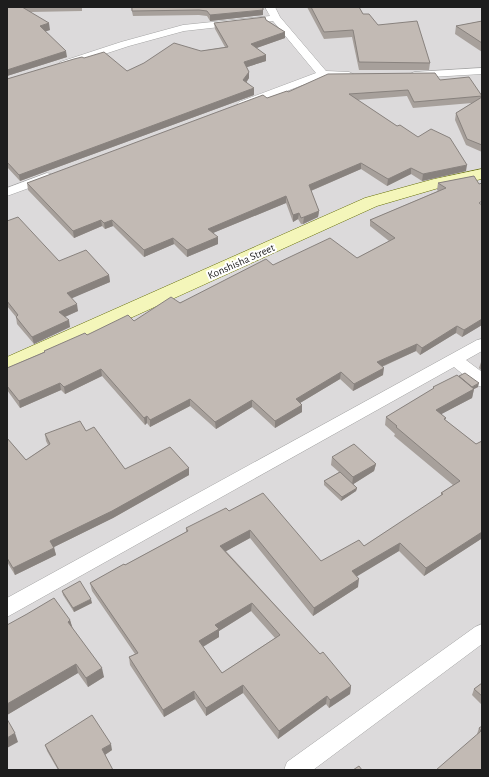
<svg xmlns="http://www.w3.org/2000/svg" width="489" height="777" font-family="'Alegreya Sans',sans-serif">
	<rect width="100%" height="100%" fill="#eeeae4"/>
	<path fill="#dcdadb" d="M 7,7 L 482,7 L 482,770 L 7,770 Z"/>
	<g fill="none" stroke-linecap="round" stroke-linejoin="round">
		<g stroke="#a4a4a4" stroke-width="1">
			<path id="street" d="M 265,7 L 275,7 L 280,17 L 326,71 L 349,72 L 355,75 L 353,77 L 324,77 L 247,106 L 239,106 L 237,104 L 239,102 L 316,73 L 273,21 L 184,31 L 129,46 L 68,66 L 60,66 L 59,64 L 60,62 L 121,42 L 183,25 L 270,16 Z
				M 482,68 L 482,74 L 414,78 L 408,75 L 414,72 Z
				M 47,173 L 51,174 L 53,177 L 51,180 L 7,196 L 7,188 Z
				M 482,339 L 482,351 L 466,360 L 482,372 L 482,387 L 476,385 L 454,367 L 7,617 L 7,598 L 477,340 Z
				M 482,624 L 482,644 L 313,770 L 284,770 L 287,762 L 475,627 Z"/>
		</g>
		<g stroke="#666f0a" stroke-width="1">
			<path id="secondary" d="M 482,169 L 482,179 L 442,187 L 377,206 L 7,374 L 7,357 L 365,198 L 434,179 Z"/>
		</g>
		<use href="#street" fill="#fff" fill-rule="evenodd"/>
		<use href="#secondary" fill="#f4f6ba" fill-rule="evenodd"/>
	</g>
	<path fill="#a7a09b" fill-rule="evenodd" d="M 7,7 L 82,7 L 82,11 L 30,12 L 50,30 L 45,31 L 67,57 L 7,76 Z
		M 131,7 L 263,7 L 263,15 L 210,21 L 207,16 L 199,15 L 133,16 Z
		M 307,7 L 359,7 L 363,14 L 430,63 L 429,70 L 359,70 L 352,37 L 324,39 Z
		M 266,20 L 285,32 L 285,38 L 256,48 L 266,55 L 266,61 L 247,67 L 249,78 L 246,83 L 254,95 L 20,181 L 7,167 L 7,79 L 84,58 L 127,71 L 201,51 L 225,47 L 215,29 L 214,23 Z
		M 482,21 L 482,52 L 455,34 L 456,26 Z
		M 440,80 L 482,96 L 482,152 L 466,145 L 455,120 L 456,113 L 472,103 L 413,108 L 407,96 L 357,100 L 466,171 L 422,181 L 411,174 L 387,186 L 361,169 L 311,191 L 319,211 L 318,217 L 303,224 L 301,224 L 298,219 L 293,222 L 286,203 L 213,233 L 218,244 L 187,257 L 174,244 L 144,257 L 113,226 L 105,229 L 102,226 L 74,238 L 28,190 L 27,183 L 267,98 L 288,92 Z
		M 474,176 L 482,325 L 462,337 L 456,333 L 420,355 L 416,351 L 382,367 L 383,375 L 353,391 L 340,379 L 300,403 L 302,405 L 302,412 L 275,428 L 252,407 L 216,429 L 190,406 L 150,427 L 147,423 L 145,425 L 102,376 L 65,394 L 61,390 L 20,408 L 7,390 L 7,368 L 44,352 L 44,351 L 87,335 L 134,321 L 273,265 L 357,258 L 389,241 L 370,226 L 370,220 L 438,191 L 437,190 L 438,183 Z
		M 7,221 L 59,261 L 109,275 L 110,282 L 71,298 L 78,311 L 65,317 L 70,327 L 34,344 L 17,324 L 16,317 L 7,306 Z
		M 482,361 L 482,371 L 479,368 L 481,362 Z
		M 459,376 L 478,387 L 474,389 L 472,398 L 441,414 L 446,418 L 445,420 L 476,444 L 482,441 L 482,539 L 481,539 L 424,576 L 399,551 L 356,576 L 358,587 L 313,616 L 250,538 L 226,551 L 320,654 L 351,686 L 350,694 L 329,708 L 326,704 L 278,739 L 243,693 L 206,716 L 195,699 L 164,717 L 130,665 L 129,657 L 135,654 L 92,591 L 90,583 L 125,565 L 186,532 L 186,528 L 229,511 L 321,561 L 364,546 L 441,496 L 441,493 L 453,485 L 394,436 L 395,434 L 385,425 L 386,417 L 433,389 L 433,387 ZM 251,611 L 275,638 L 222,673 L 203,647 L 219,637 L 219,631 Z
		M 86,431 L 125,469 L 189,475 L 113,518 L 54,547 L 56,555 L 15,575 L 7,562 L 7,438 L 26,460 L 48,445 L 46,441 L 45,434 Z
		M 332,457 L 376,464 L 374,471 L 353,484 L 357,488 L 356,491 L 341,501 L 324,485 L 324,481 L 339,472 L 331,465 Z
		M 62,591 L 92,603 L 74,612 L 63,595 Z
		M 70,620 L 72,628 L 104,677 L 88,687 L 78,673 L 7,715 L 7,625 Z
		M 482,683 L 482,705 L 472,695 L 474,689 Z
		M 482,726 L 482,770 L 477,734 L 479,728 Z
		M 45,745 L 112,750 L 105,755 L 113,770 L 58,770 L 47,751 Z"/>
	<path fill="#88827e" d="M 263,10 L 263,15 L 210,21 L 210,15 Z
		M 49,23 L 50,30 L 41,33 L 40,26 Z
		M 285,32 L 285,38 L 251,50 L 251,44 Z
		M 66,51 L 67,57 L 7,76 L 7,70 Z
		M 266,55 L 266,61 L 244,68 L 244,62 Z
		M 249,72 L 249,78 L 243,87 L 243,80 Z
		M 254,88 L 254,95 L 20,181 L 19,175 Z
		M 361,163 L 361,169 L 308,192 L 309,185 Z
		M 467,165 L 466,171 L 422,181 L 423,174 Z
		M 411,168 L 411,174 L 387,186 L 388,179 Z
		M 286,196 L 286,203 L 208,235 L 208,229 Z
		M 319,211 L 318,217 L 303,224 L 304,217 Z
		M 299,213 L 298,219 L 293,222 L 293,215 Z
		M 101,220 L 102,226 L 74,238 L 73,231 Z
		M 112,220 L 113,226 L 105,229 L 104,223 Z
		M 218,237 L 218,244 L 187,257 L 187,250 Z
		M 173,238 L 174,244 L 144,257 L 144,250 Z
		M 109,275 L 110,282 L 68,300 L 67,293 Z
		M 77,304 L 78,311 L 60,319 L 59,312 Z
		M 482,319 L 482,325 L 462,337 L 464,330 Z
		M 69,320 L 70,327 L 34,344 L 32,337 Z
		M 457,326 L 456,333 L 420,355 L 422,348 Z
		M 417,344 L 416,351 L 376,369 L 377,362 Z
		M 384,368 L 383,375 L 353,391 L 354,384 Z
		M 101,369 L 102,376 L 65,394 L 64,387 Z
		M 341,372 L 340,379 L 295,406 L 296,399 Z
		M 60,383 L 61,390 L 20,408 L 19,401 Z
		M 479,383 L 478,387 L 472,390 L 474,389 L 472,398 L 434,418 L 436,410 Z
		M 190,399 L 190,406 L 150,427 L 150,420 Z
		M 252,400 L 252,407 L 216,429 L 215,422 Z
		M 302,405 L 302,412 L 275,428 L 275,421 Z
		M 147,416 L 147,423 L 145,425 L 144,418 Z
		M 376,464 L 374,471 L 352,485 L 353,477 Z
		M 189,468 L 189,475 L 113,518 L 52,548 L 50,541 Z
		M 357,488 L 356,491 L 341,501 L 342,497 Z
		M 250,530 L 250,538 L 221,554 L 220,546 Z
		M 482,532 L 481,539 L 424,576 L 426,568 Z
		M 400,543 L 399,551 L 351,580 L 352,571 Z
		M 54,548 L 56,555 L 15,575 L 13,568 Z
		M 359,579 L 358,587 L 313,616 L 314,608 Z
		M 91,599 L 92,603 L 74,612 L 73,608 Z
		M 252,603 L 251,611 L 219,631 L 219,637 L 199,649 L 199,641 L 215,625 Z
		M 70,620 L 73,629 L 68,622 Z
		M 76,664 L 78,673 L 7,715 L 7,704 Z
		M 102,668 L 104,677 L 88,687 L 86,678 Z
		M 243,685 L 243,693 L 206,716 L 206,708 Z
		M 351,686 L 350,694 L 329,708 L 330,700 Z
		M 194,691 L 195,699 L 164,717 L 163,710 Z
		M 327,696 L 326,704 L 278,739 L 279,731 Z
		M 15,733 L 18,742 L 7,748 L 7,738 Z
		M 111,744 L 112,750 L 103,756 L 102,749 Z"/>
	<path fill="#c2bab4" stroke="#88827e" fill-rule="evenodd" d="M 7,7 L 22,7 L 49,23 L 40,26 L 66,51 L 7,70 Z
		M 132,7 L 263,7 L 263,10 L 210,15 L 207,11 L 199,10 L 132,11 Z
		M 311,7 L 359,7 L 363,14 L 369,14 L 378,25 L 417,21 L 430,63 L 359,62 L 353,30 L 324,32 Z
		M 265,17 L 266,20 L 285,32 L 251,44 L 266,55 L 244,62 L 249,72 L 243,80 L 254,88 L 19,175 L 7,162 L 7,79 L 74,59 L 82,57 L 84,58 L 104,52 L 127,71 L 144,63 L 174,43 L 201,51 L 228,47 L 214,23 Z
		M 482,21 L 482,43 L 456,26 Z
		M 435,73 L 440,80 L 469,77 L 482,96 L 414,102 L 408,90 L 349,94 L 397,126 L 400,125 L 418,137 L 431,129 L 450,138 L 467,165 L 423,174 L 411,168 L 388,179 L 361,163 L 309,185 L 319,211 L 304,217 L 301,218 L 299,213 L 293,215 L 286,196 L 208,229 L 218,237 L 187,250 L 173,238 L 144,250 L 112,220 L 104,223 L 101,220 L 73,231 L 27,183 L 263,95 L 267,98 L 287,91 L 288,92 L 328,74 Z
		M 482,97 L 482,145 L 467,139 L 456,113 Z
		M 474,176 L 479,184 L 482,183 L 482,201 L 479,203 L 482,205 L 482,319 L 464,330 L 457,326 L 422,348 L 417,344 L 377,362 L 384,368 L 354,384 L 341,372 L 296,399 L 302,405 L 275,421 L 252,400 L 215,422 L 190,399 L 150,420 L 147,416 L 144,418 L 101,369 L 64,387 L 60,383 L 19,401 L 7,386 L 7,368 L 45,352 L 44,351 L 85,333 L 87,335 L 128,315 L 134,321 L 171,297 L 180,303 L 266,259 L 273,265 L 330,238 L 357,258 L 395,238 L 370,220 L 446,188 L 438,183 Z
		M 18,217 L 59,261 L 86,250 L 109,275 L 67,293 L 77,304 L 59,312 L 69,320 L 32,337 L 16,317 L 18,315 L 7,301 L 7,221 Z
		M 465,373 L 479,383 L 472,387 L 459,376 Z
		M 457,375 L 474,389 L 436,410 L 446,418 L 444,419 L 476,444 L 482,441 L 482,532 L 426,568 L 400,543 L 352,571 L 359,579 L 314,608 L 250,530 L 220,546 L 320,654 L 323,652 L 351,686 L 330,700 L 327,696 L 279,731 L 243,685 L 206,708 L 194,691 L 163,710 L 129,657 L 138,653 L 90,583 L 124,564 L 125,565 L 188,531 L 186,528 L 226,508 L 229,511 L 263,493 L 321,561 L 359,540 L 364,546 L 443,494 L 441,493 L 460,481 L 396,427 L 397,426 L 386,417 L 434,388 L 433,387 ZM 252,603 L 280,635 L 222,673 L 199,641 L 219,629 L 215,625 Z
		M 80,421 L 86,431 L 94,427 L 125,469 L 170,447 L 189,468 L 112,511 L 50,541 L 54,548 L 13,568 L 7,558 L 7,438 L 26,460 L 50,444 L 45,434 Z
		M 354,444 L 376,464 L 353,477 L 332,457 Z
		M 340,472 L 357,488 L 342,497 L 324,481 Z
		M 80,581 L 91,599 L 73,608 L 62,591 Z
		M 54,598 L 70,620 L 68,622 L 102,668 L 86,678 L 76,664 L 7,704 L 7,625 L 27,614 Z
		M 482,683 L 482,696 L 474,689 Z
		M 92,715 L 111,744 L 102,749 L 113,770 L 59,770 L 45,745 Z
		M 7,719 L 15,733 L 7,738 Z
		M 482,726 L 482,770 L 436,770 L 481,731 L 479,728 Z
		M 359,766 L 362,770 L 353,770 Z"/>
	<g text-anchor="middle" stroke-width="4" stroke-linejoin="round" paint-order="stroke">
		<g font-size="11" fill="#1d1d1d" stroke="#fff">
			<text transform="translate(241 261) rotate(-24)" y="4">Konshisha Street</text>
		</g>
	</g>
	<rect width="489" height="777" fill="none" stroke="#1d1d1d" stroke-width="16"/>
</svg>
